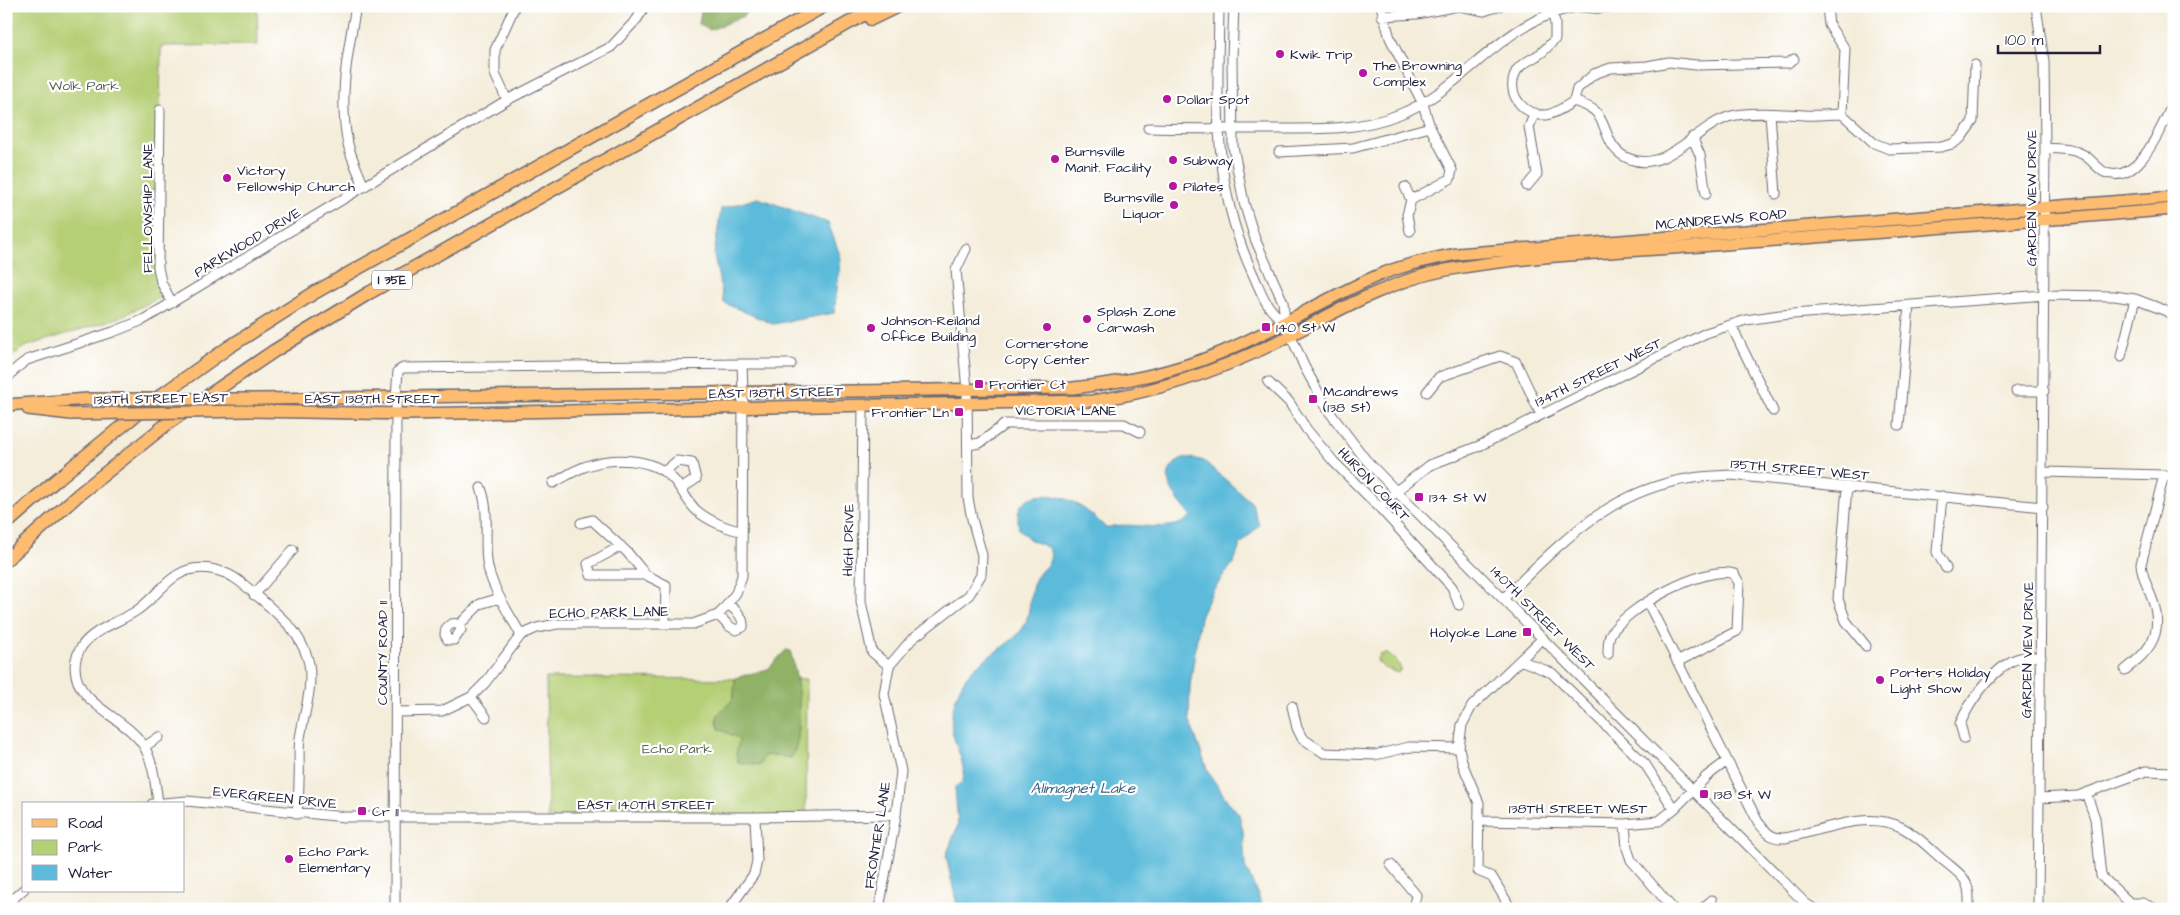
<svg xmlns="http://www.w3.org/2000/svg" width="2180" height="915" font-family="'Architects Daughter',sans-serif">
	<rect width="100%" height="100%" fill="#fff"/>
	<filter id="ink" filterUnits="userSpaceOnUse"><feTurbulence type="fractalNoise" baseFrequency=".02" numOctaves="2"/><feDisplacementMap in="SourceGraphic" scale="10" xChannelSelector="R" yChannelSelector="G"/><feConvolveMatrix kernelMatrix="1 2 1 2 8 2 1 2 1" color-interpolation-filters="sRGB"/></filter>
	<filter id="wash" filterUnits="userSpaceOnUse"><feTurbulence type="fractalNoise" baseFrequency=".0096" numOctaves="4" result="noise"/><feDisplacementMap in="SourceGraphic" scale="20" xChannelSelector="R" yChannelSelector="G"/><feGaussianBlur stdDeviation="1.12" result="paint"/><feColorMatrix in="noise" values="0 0 0 0 0 0 0 0 0 0 0 0 0 0 0 0 0 1.4 0 .05"/><feComposite in="paint" operator="in"/></filter>
	<g filter="url(#wash)">
		<rect width="100%" height="100%" fill="#f4edda"/>
		<path fill="#b5cf74" stroke="#6c7858" d="M 6,6 L 257,6 L 258,45 L 161,46 L 158,267 L 167,294 L 118,318 L 24,347 L 6,361 Z
			M 1386,653 L 1397,661 L 1401,669 L 1398,673 L 1384,668 L 1377,661 L 1380,655 Z
			M 546,678 L 807,679 L 806,817 L 548,818 Z"/>
		<path fill="#90b266" stroke="#596a50" d="M 702,6 L 753,6 L 743,16 L 710,30 L 699,24 Z
			M 786,650 L 790,651 C 798,676 806,735 791,758 L 773,755 L 764,756 L 760,765 L 738,762 L 736,753 L 739,740 L 736,737 L 719,729 C 712,709 726,712 733,698 C 735,693 734,684 735,678 L 768,669 Z"/>
		<path fill="#5cbbda" stroke="#3f6e8a" d="M 758,198 L 828,223 L 841,258 L 834,313 L 773,324 L 724,303 L 714,255 L 721,209 Z
			M 1183,458 L 1192,458 L 1204,461 L 1211,467 L 1252,503 L 1259,525 L 1240,545 L 1234,562 L 1213,590 L 1200,617 L 1190,686 L 1189,719 L 1208,772 L 1227,800 L 1239,814 L 1243,831 L 1245,866 L 1264,909 L 958,909 L 946,856 L 958,825 L 955,787 L 963,782 C 966,764 957,751 953,734 C 948,717 956,693 965,679 C 979,658 1011,646 1023,628 C 1032,613 1028,595 1035,580 C 1042,566 1055,565 1049,548 L 1029,539 L 1019,529 C 1018,521 1016,510 1023,503 C 1035,490 1062,496 1075,503 C 1087,510 1097,519 1106,528 C 1129,519 1172,537 1191,516 C 1178,499 1152,475 1183,458 Z"/>
	</g>
	<g filter="url(#ink)">
		<g fill="none" stroke-linecap="round" stroke-linejoin="round">
			<g stroke="#6c6973" stroke-width="11">
				<path id="minor" d="M 356,6 C 348,52 338,97 348,144 C 351,158 359,173 364,187
					M 1219,6 C 1218,104 1211,181 1252,272 C 1262,293 1265,309 1285,322
					M 1234,6 L 1232,57 L 1233,146 L 1244,203 L 1255,239 L 1283,302 L 1285,322 L 1304,366 L 1328,410 L 1366,460 L 1396,491 L 1805,903 L 1814,909
					M 1381,6 L 1390,38 L 1423,104 L 1430,127 L 1452,170 L 1450,179 L 1411,200
					M 1460,6 L 1484,11 L 1499,6
					M 1827,6 L 1829,25 L 1845,49 L 1842,114
					M 2036,6 L 2044,61 L 2045,148 L 2038,909
					M 1553,14 L 1555,24 L 1555,39 C 1550,44 1546,49 1541,53 C 1532,60 1519,63 1515,74 C 1506,96 1525,116 1546,115 C 1555,114 1566,106 1574,101 C 1581,104 1589,106 1595,111 C 1609,126 1605,150 1630,159 C 1666,173 1695,128 1728,117 C 1747,111 1784,114 1804,115 C 1816,116 1830,114 1842,114
					M 1382,16 L 1417,14 L 1458,6
					M 507,100 L 495,74 L 495,50 L 515,6
					M 1574,101 L 1577,89 L 1594,74 L 1611,68 L 1647,66 L 1669,62 L 1696,65 L 1788,63 L 1794,59
					M 160,110 L 158,267 L 161,282 L 172,303
					M 1770,114 L 1776,194
					M 1842,114 L 1874,143 L 1889,149 L 1941,147 L 1952,144 L 1961,138 L 1973,121 L 1975,65
					M 1148,128 C 1190,129 1231,129 1273,129 C 1317,129 1358,131 1400,114 C 1468,87 1499,21 1576,7 C 1581,6 1588,8 1594,8 C 1603,9 1612,6 1621,6
					M 1692,137 L 1700,155 L 1706,194
					M 2045,148 C 2059,149 2075,148 2087,157 C 2092,161 2098,168 2104,172 C 2139,188 2162,124 2174,102
					M 1279,152 L 1353,148 L 1430,127
					M 1527,186 L 1537,174 L 1529,127 L 1535,113
					M 1405,187 L 1411,200 L 1407,215 L 1410,231
					M 1731,325 L 1773,411
					M 2121,357 L 2135,299
					M 742,364 L 791,364
					M 1268,382 L 1289,402 L 1307,430 L 1334,462 L 1380,508 L 1452,587 L 1459,605
					M 6,384 C 8,373 18,367 27,360 L 113,332 L 143,320 L 507,100 L 611,47 L 637,19 L 645,6
					M 2016,391 L 2044,391
					M 1427,392 L 1439,377 L 1500,356 L 1516,362 L 1541,415
					M 863,405 L 861,602 L 872,652 L 889,666
					M 1899,425 L 1909,305
					M 968,445 L 980,443 L 1005,424 L 1124,424 L 1140,432
					M 664,472 L 677,461 L 692,463 L 696,479 L 681,489
					M 2043,472 L 2164,475 L 2174,477
					M 553,483 C 563,478 573,471 584,467 C 611,456 653,457 674,480 C 682,489 688,503 697,511 C 708,520 727,529 741,531
					M 1847,486 L 1838,599 L 1846,621 L 1866,646
					M 481,488 C 490,512 484,536 487,561 C 489,584 510,615 521,635
					M 1942,496 L 1937,552 L 1946,568
					M 1380,508 L 1396,491 L 1430,465 L 1479,446 L 1706,333 L 1746,320 L 1780,315 L 2045,295 L 2114,296 L 2135,299 L 2164,310 L 2174,316
					M 581,523 L 592,520 L 627,552 L 646,575
					M 621,546 L 588,564 L 591,575 L 646,575 L 666,585 L 665,624
					M 254,595 L 293,550
					M 1504,598 C 1561,543 1610,489 1693,478 C 1706,476 1719,476 1731,475 L 2043,507
					M 1648,603 L 1758,822 C 1767,833 1771,839 1785,838 C 1822,831 1865,810 1901,827 C 1917,835 1930,849 1943,860 C 1961,875 1970,878 1969,903
					M 718,615 L 729,626 L 736,630 L 743,627 C 744,616 735,610 728,604
					M 459,625 L 461,630 L 454,640 L 448,640 L 445,635 C 445,627 451,621 459,625 L 480,604 L 500,598
					M 1608,654 C 1608,648 1608,641 1610,635 C 1624,609 1705,564 1734,574 L 1739,583 L 1737,631 L 1677,662
					M 1520,660 L 1552,673 L 1645,764 L 1674,809
					M 2125,670 C 2146,654 2162,638 2155,608 C 2151,592 2143,582 2141,564 L 2164,475
					M 471,697 L 486,717
					M 1292,706 L 1297,728 L 1302,738 L 1324,753 L 1375,755 L 1409,747 L 1459,748
					M 1964,738 L 1960,724 C 1970,701 1989,675 2010,662 C 2019,656 2031,657 2041,657
					M 144,747 L 159,737
					M 2086,793 L 2095,818 L 2101,876 L 2130,903 L 2142,903 L 2156,909
					M 2039,798 L 2078,796 L 2146,771 L 2174,772
					M 158,802 C 155,783 154,765 145,748 C 128,717 75,706 75,667 C 75,660 78,652 82,646 C 94,629 119,622 136,611 C 155,599 169,573 193,569 C 206,567 222,570 233,577 C 245,584 288,622 295,633 C 301,642 307,653 309,664 C 313,689 304,713 300,738 C 298,752 300,766 299,780 C 299,791 298,803 297,814
					M 152,804 L 187,801 L 345,817 L 755,817 L 896,815
					M 1480,821 L 1625,824 L 1659,821 L 1674,809 L 1707,776 L 1727,761
					M 1625,824 L 1627,848 L 1631,860 L 1673,909
					M 1391,865 L 1416,895 L 1413,909
					M 6,905 L 24,889
					M 395,909 L 396,397 L 398,371 L 403,368 L 742,364 L 743,392 L 742,576 L 736,593 L 723,610 L 718,615 L 693,624 L 557,624 L 537,628 L 521,635 L 485,683 L 471,697 L 442,711 L 396,712
					M 729,909 L 754,874 L 757,861 L 755,817
					M 879,909 L 896,815 L 901,771 L 884,694 L 889,666 L 912,639 L 969,595 L 981,575 L 982,555 L 972,519 L 968,498 L 967,390 L 956,270 L 966,249
					M 1511,909 L 1492,877 L 1478,871 L 1479,803 L 1463,765 L 1459,748 L 1462,725 L 1472,706 L 1543,638
					M 1702,909 L 1712,900"/>
			</g>
			<g stroke="#6c6973" stroke-width="14">
				<path id="major" d="M 260,399 L 1073,388 C 1124,382 1172,373 1220,353 C 1274,331 1324,299 1377,276 C 1402,265 1430,259 1457,254 L 2174,197
					M 6,405 L 88,399
					M 28,409 L 71,414
					M 251,411 L 406,414 L 1092,401 C 1157,392 1218,371 1277,342 C 1332,314 1385,282 1446,270 C 1530,255 1617,252 1701,246 C 1859,233 2016,223 2174,209"/>
			</g>
			<g stroke="#6c6973" stroke-width="15">
				<path id="highway" d="M 871,19 L 898,6
					M 6,524 L 55,481 L 149,404 L 229,347 L 314,293 L 824,6
					M 6,560 L 78,495 L 168,423 L 274,351 L 369,293 L 879,6"/>
			</g>
			<use href="#minor" stroke="#fff" stroke-width="9"/>
			<use href="#major" stroke="#fdbc6f" stroke-width="11"/>
			<use href="#highway" stroke="#fdbc6f" stroke-width="12"/>
			<g stroke="#6c6973" stroke-width="14" stroke-linecap="butt">
				<path id="major-bridge" d="M 88,399 L 260,399
					M 71,414 L 251,411"/>
			</g>
			<use href="#major-bridge" stroke="#fdbc6f" stroke-width="11"/>
		</g>
	</g>
	<g fill="#b5179e" stroke="#fff" stroke-width="2">
		<circle cx="1280" cy="54" r="5"/>
		<circle cx="1363" cy="73" r="5"/>
		<circle cx="1167" cy="99" r="5"/>
		<circle cx="1055" cy="159" r="5"/>
		<circle cx="1173" cy="160" r="5"/>
		<circle cx="227" cy="178" r="5"/>
		<circle cx="1173" cy="186" r="5"/>
		<circle cx="1174" cy="205" r="5"/>
		<circle cx="1087" cy="319" r="5"/>
		<circle cx="1047" cy="327" r="5"/>
		<rect x="1261" y="322" width="10" height="10" rx="2.5"/>
		<circle cx="871" cy="328" r="5"/>
		<rect x="974" y="379" width="10" height="10" rx="2.5"/>
		<rect x="1308" y="394" width="10" height="10" rx="2.5"/>
		<rect x="954" y="407" width="10" height="10" rx="2.5"/>
		<rect x="1414" y="492" width="10" height="10" rx="2.5"/>
		<rect x="1522" y="627" width="10" height="10" rx="2.5"/>
		<circle cx="1880" cy="680" r="5"/>
		<rect x="1699" y="789" width="10" height="10" rx="2.5"/>
		<rect x="357" y="806" width="10" height="10" rx="2.5"/>
		<circle cx="289" cy="859" r="5"/>
	</g>
	<g text-anchor="middle" stroke-width="4.5" stroke-linejoin="round" paint-order="stroke">
		<rect fill="#fff" stroke="#646476" stroke-width="1" x="372" y="270.5" width="40" height="19" rx="4"/>
		<g font-size="12" font-weight="bold" fill="#22223b">
			<text x="392" y="284">I 35E</text>
		</g>
		<g font-size="14" fill="#22223b" stroke="#fff" text-anchor="start">
			<text x="1290" y="59">Kwik Trip</text>
			<text x="1373" y="70">The Browning<tspan x="1373" dy="16">Complex</tspan></text>
			<text x="1177" y="104">Dollar Spot</text>
			<text x="1065" y="156">Burnsville<tspan x="1065" dy="16">Manit. Facility</tspan></text>
			<text x="1183" y="165">Subway</text>
			<text x="237" y="175">Victory<tspan x="237" dy="16">Fellowship Church</tspan></text>
			<text x="1183" y="191">Pilates</text>
			<text x="1164" y="202" text-anchor="end">Burnsville<tspan x="1164" dy="16">Liquor</tspan></text>
			<text x="1097" y="316">Splash Zone<tspan x="1097" dy="16">Carwash</tspan></text>
			<text x="881" y="325">Johnson-Reiland<tspan x="881" dy="16">Office Building</tspan></text>
			<text x="1276" y="332">140 St W</text>
			<text x="1047" y="348" text-anchor="middle">Cornerstone<tspan x="1047" dy="16">Copy Center</tspan></text>
			<text x="989" y="389">Frontier Ct</text>
			<text x="1323" y="396">Mcandrews<tspan x="1323" dy="16">(138 St)</tspan></text>
			<text x="949" y="417" text-anchor="end">Frontier Ln</text>
			<text x="1429" y="502">134 St W</text>
			<text x="1517" y="637" text-anchor="end">Holyoke Lane</text>
			<text x="1890" y="677">Porters Holiday<tspan x="1890" dy="16">Light Show</tspan></text>
			<text x="1714" y="799">138 St W</text>
			<text x="372" y="816">Cr 11</text>
			<text x="299" y="856">Echo Park<tspan x="299" dy="16">Elementary</tspan></text>
		</g>
		<g font-size="14" fill="#555f4f" stroke="#fff">
			<text x="84" y="90">Wolk Park</text>
			<text x="677" y="753">Echo Park</text>
		</g>
		<g font-size="14" fill="#22223b" stroke="#fff">
			<text transform="translate(2031 198) rotate(-90)" y="5">GARDEN VIEW DRIVE</text>
			<text transform="translate(147 208) rotate(-90)" y="5">FELLOWSHIP LANE</text>
			<text transform="translate(1721 219) rotate(-5)" y="5">MCANDREWS ROAD</text>
			<text transform="translate(247 242) rotate(-31)" y="5">PARKWOOD DRIVE</text>
			<text transform="translate(1598 372) rotate(-26)" y="5">134TH STREET WEST</text>
			<text transform="translate(776 392) rotate(-1)" y="5">EAST 138TH STREET</text>
			<text transform="translate(161 398) rotate(-1)" y="5">138TH STREET EAST</text>
			<text x="372" y="403">EAST 138TH STREET</text>
			<text x="1066" y="415">VICTORIA LANE</text>
			<text transform="translate(1800 469) rotate(5)" y="5">135TH STREET WEST</text>
			<text transform="translate(1374 484) rotate(46)" y="5">HURON COURT</text>
			<text transform="translate(848 540) rotate(-89)" y="5">HIGH DRIVE</text>
			<text transform="translate(609 612) rotate(-1)" y="5">ECHO PARK LANE</text>
			<text transform="translate(1543 618) rotate(45)" y="5">140TH STREET WEST</text>
			<text transform="translate(2027 650) rotate(-89)" y="5">GARDEN VIEW DRIVE</text>
			<text transform="translate(382 653) rotate(-90)" y="5">COUNTY ROAD 11</text>
			<text transform="translate(275 797) rotate(6)" y="5">EVERGREEN DRIVE</text>
			<text x="646" y="809">EAST 140TH STREET</text>
			<text x="1578" y="813">138TH STREET WEST</text>
			<text transform="translate(877 835) rotate(-81)" y="5">FRONTIER LANE</text>
		</g>
		<g font-size="15" font-style="italic" fill="#395f7b" stroke="#fff">
			<text x="1083" y="793">Alimagnet Lake</text>
		</g>
	</g>
	<rect width="2180" height="915" fill="none" stroke="#fff" stroke-width="25"/>
	<rect x="22" y="802" width="162" height="90" fill="#ffffff" stroke="#a7a7b1"/>
	<rect x="32" y="819" width="25" height="8" fill="#fdbc6f" stroke="#a7a7b1"/>
	<text x="68" y="828" font-size="15" fill="#22223b">Road</text>
	<rect x="32" y="840" width="25" height="15" fill="#b5cf74" stroke="#a7a7b1"/>
	<text x="68" y="852" font-size="15" fill="#22223b">Park</text>
	<rect x="32" y="865" width="25" height="15" fill="#5cbbda" stroke="#a7a7b1"/>
	<text x="68" y="878" font-size="15" fill="#22223b">Water</text>
	<path d="M1998 45v8h102v-8" fill="none" stroke="#22223b" stroke-width="2.5"/>
	<text x="2005" y="45" font-size="15" fill="#22223b" stroke="#ffffff" stroke-width="4" paint-order="stroke">100 m</text>
</svg>
